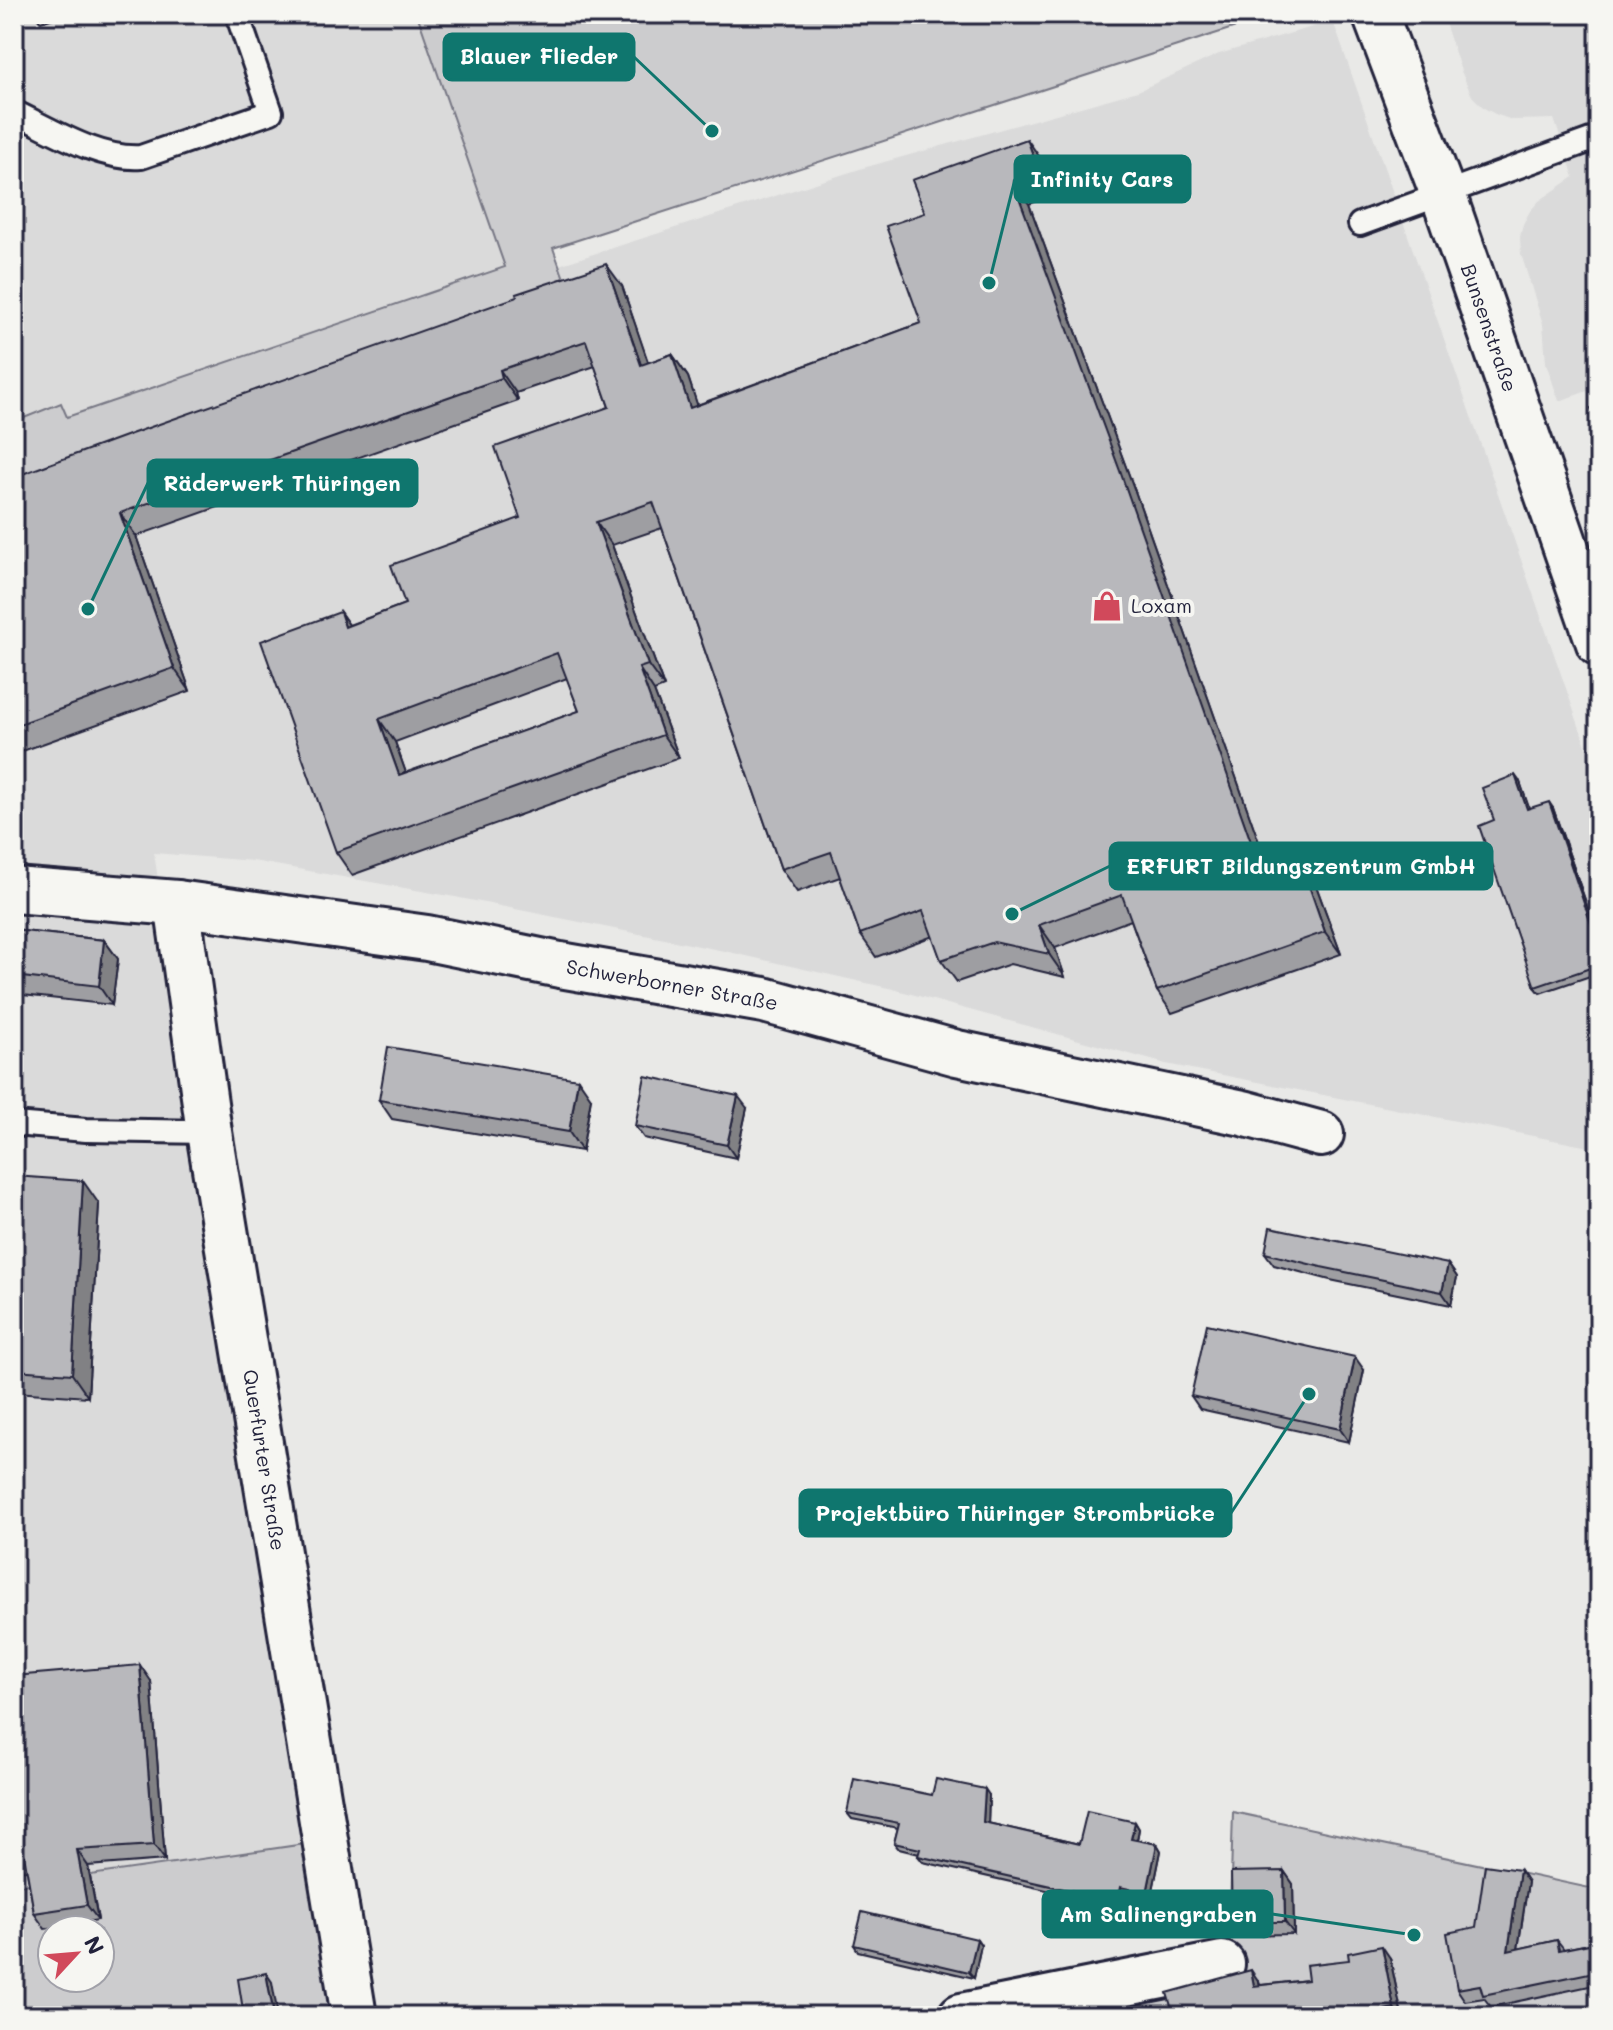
<svg xmlns="http://www.w3.org/2000/svg" width="1613" height="2030" font-family="Mali,sans-serif">
	<rect width="100%" height="100%" fill="#e9e9e7"/>
	<filter id="ink" filterUnits="userSpaceOnUse"><feTurbulence type="fractalNoise" baseFrequency=".0125" numOctaves="2"/><feDisplacementMap in="SourceGraphic" scale="16" xChannelSelector="R" yChannelSelector="G"/><feConvolveMatrix kernelMatrix="1 2 1 2 8 2 1 2 1" color-interpolation-filters="sRGB"/></filter>
	<g filter="url(#ink)">
		<path fill="#dadada" d="M 14,14 L 417,14 L 505,266 L 66,417 L 60,403 L 14,422 Z
			M 1442,14 L 1599,14 L 1599,387 L 1559,401 L 1546,363 L 1543,324 L 1521,254 L 1520,237 L 1523,224 L 1530,211 L 1539,201 L 1574,177 L 1554,119 L 1512,120 L 1495,114 L 1484,108 L 1472,96 L 1461,71 Z
			M 1333,21 L 1599,783 L 1599,1149 L 1166,1064 L 893,989 L 729,952 L 455,897 L 253,861 L 154,853 L 305,1844 L 14,1886 L 14,497 L 567,285 L 559,265 L 863,168 L 1138,91 L 1219,54 Z"/>
		<path fill="#ccccce" stroke="#777784" stroke-width="2" fill-rule="evenodd" d="M 417,14 L 1272,14 L 1273,15 L 553,248 L 571,298 L 14,497 L 14,422 L 61,403 L 67,417 L 505,267 Z
			M 1233,1812 L 1599,1890 L 1599,2016 L 1056,2016 L 1228,1980 Z
			M 305,1844 L 333,2016 L 14,2016 L 14,1886 ZM 52,1930 L 100,1930 L 100,1978 L 52,1978 Z"/>
		<g fill="none" stroke-linecap="round" stroke-linejoin="round">
			<g stroke="#22223b" stroke-width="28">
				<path id="lane" d="M 14,112 C 52,130 99,160 141,157 L 271,112 L 237,14
					M 1360,224 L 1599,137
					M 14,1124 L 86,1130 L 209,1132"/>
			</g>
			<g stroke="#22223b" stroke-width="50">
				<path id="street" d="M 177,903 L 209,1132 L 354,2016
					M 961,2016 L 1222,1964"/>
			</g>
			<g stroke="#22223b" stroke-width="50">
				<path id="secondary" d="M 1375,14 L 1443,194 L 1599,643
					M 14,890 L 177,903 L 427,938 L 560,965 L 764,1000 L 957,1053 L 1243,1113 L 1321,1134"/>
			</g>
			<use href="#lane" stroke="#f6f6f2" stroke-width="22"/>
			<use href="#street" stroke="#f6f6f2" stroke-width="44"/>
			<use href="#secondary" stroke="#f6f6f2" stroke-width="44"/>
		</g>
		<path fill="#9e9ea2" stroke="#22223b" stroke-width="2" fill-rule="evenodd" d="M 35,14 L 66,14 L 41,22 Z
			M 1043,162 L 1055,195 L 1029,204 L 1136,494 L 1269,871 L 1300,860 L 1315,883 L 1341,954 L 1172,1013 L 1157,991 L 1131,920 L 1055,948 L 1065,977 L 1010,964 L 957,982 L 941,960 L 933,936 L 876,957 L 860,934 L 840,877 L 797,892 L 781,869 L 662,528 L 612,545 L 664,687 L 654,691 L 679,758 L 352,875 L 336,852 L 340,612 L 349,625 L 405,604 L 520,518 L 609,407 L 595,366 L 516,393 L 518,401 L 136,536 L 190,691 L 14,754 L 14,477 L 622,286 L 648,363 L 672,354 L 688,377 L 697,405 L 921,323 L 925,213 ZM 567,678 L 579,711 L 406,773 L 395,742 Z
			M 1520,782 L 1529,809 L 1553,808 L 1599,940 L 1599,973 L 1540,993 L 1535,987 L 1494,820 Z
			M 14,930 L 104,940 L 118,959 L 112,1005 L 14,994 Z
			M 591,1098 L 582,1151 L 392,1119 L 379,1100 Z
			M 747,1108 L 736,1158 L 644,1138 L 635,1126 Z
			M 14,1176 L 99,1204 L 88,1397 L 14,1392 Z
			M 1265,1253 L 1448,1264 L 1457,1277 L 1451,1305 L 1330,1280 L 1274,1265 Z
			M 1364,1370 L 1349,1442 L 1200,1409 L 1191,1396 Z
			M 14,1676 L 151,1681 L 165,1860 L 88,1866 L 98,1920 L 45,1929 L 34,1913 L 27,1870 L 14,1871 Z
			M 932,1795 L 989,1795 L 988,1823 L 1079,1844 L 1135,1822 L 1139,1829 L 1137,1840 L 1157,1844 L 1161,1851 L 1151,1900 L 1124,1894 L 1121,1907 L 923,1862 L 918,1856 L 919,1854 L 899,1849 L 894,1843 L 898,1828 L 852,1819 L 847,1813 Z
			M 1520,1870 L 1528,1882 L 1518,1949 L 1557,1940 L 1564,1949 L 1599,1942 L 1599,1984 L 1491,2007 L 1484,1998 L 1465,2001 L 1457,1989 L 1476,1927 Z
			M 1284,1871 L 1293,1884 L 1294,1934 L 1241,1935 L 1232,1922 Z
			M 977,1939 L 981,1945 L 974,1978 L 858,1951 L 854,1945 Z
			M 1390,1958 L 1402,2016 L 1174,2016 L 1259,1982 L 1260,1985 L 1308,1980 Z"/>
		<path fill="#818184" stroke="#22223b" stroke-width="2" d="M 1027,139 L 1043,162 L 1055,195 L 1039,172 Z
			M 1013,181 L 1029,204 L 1136,494 L 1278,896 L 1262,873 Z
			M 606,264 L 622,286 L 657,388 L 641,365 Z
			M 672,354 L 688,377 L 706,431 L 690,408 Z
			M 500,370 L 516,393 L 518,401 L 502,378 Z
			M 120,513 L 136,536 L 190,691 L 174,668 Z
			M 596,522 L 612,545 L 664,687 L 648,665 Z
			M 340,612 L 356,635 L 345,627 Z
			M 639,668 L 654,691 L 679,758 L 663,735 Z
			M 379,719 L 395,742 L 415,798 L 399,775 Z
			M 1515,775 L 1520,782 L 1532,816 L 1527,809 Z
			M 1549,802 L 1553,808 L 1599,940 L 1599,947 Z
			M 1300,860 L 1315,883 L 1341,954 L 1325,932 Z
			M 1039,925 L 1055,948 L 1065,977 L 1049,954 Z
			M 104,940 L 118,959 L 112,1005 L 99,986 Z
			M 578,1079 L 591,1098 L 582,1151 L 569,1132 Z
			M 738,1096 L 747,1108 L 736,1158 L 727,1145 Z
			M 83,1181 L 99,1204 L 88,1397 L 72,1374 Z
			M 1448,1264 L 1457,1277 L 1451,1305 L 1442,1292 Z
			M 1355,1357 L 1364,1370 L 1349,1442 L 1340,1429 Z
			M 140,1665 L 151,1681 L 165,1860 L 154,1845 Z
			M 985,1789 L 989,1795 L 988,1828 L 983,1822 Z
			M 1135,1822 L 1139,1829 L 1136,1845 L 1131,1839 Z
			M 1157,1844 L 1161,1851 L 1151,1900 L 1147,1893 Z
			M 77,1850 L 88,1866 L 98,1920 L 87,1905 Z
			M 1520,1870 L 1528,1882 L 1516,1962 L 1508,1951 Z
			M 1284,1871 L 1293,1884 L 1294,1934 L 1285,1922 Z
			M 1120,1887 L 1124,1894 L 1121,1907 L 1117,1901 Z
			M 977,1939 L 981,1945 L 974,1978 L 969,1972 Z
			M 1382,1946 L 1390,1958 L 1402,2016 L 1400,2016 L 1394,2008 Z
			M 1251,1970 L 1259,1982 L 1263,1998 L 1254,1986 Z
			M 266,1973 L 272,1982 L 278,2016 L 274,2016 Z"/>
		<path fill="#b8b8bc" stroke="#22223b" stroke-width="2" fill-rule="evenodd" d="M 1027,139 L 1039,172 L 1013,181 L 1120,471 L 1262,873 L 1300,860 L 1325,932 L 1157,991 L 1122,895 L 1039,925 L 1049,954 L 994,942 L 941,960 L 923,911 L 860,934 L 831,852 L 781,869 L 653,502 L 596,522 L 648,665 L 639,668 L 663,735 L 336,852 L 261,641 L 340,612 L 345,627 L 405,604 L 391,565 L 520,518 L 495,447 L 609,407 L 586,341 L 500,370 L 502,378 L 120,513 L 174,668 L 14,726 L 14,477 L 131,434 L 517,297 L 516,294 L 606,264 L 641,365 L 672,354 L 690,408 L 921,323 L 886,226 L 925,213 L 912,180 ZM 557,653 L 579,711 L 399,775 L 379,719 Z
			M 1599,405 L 1599,430 L 1591,408 Z
			M 1515,775 L 1527,809 L 1549,802 L 1599,947 L 1599,965 L 1535,987 L 1479,826 L 1494,820 L 1482,788 Z
			M 14,930 L 104,940 L 99,986 L 14,976 Z
			M 388,1047 L 578,1079 L 569,1132 L 379,1100 Z
			M 645,1076 L 738,1096 L 727,1145 L 635,1126 Z
			M 14,1176 L 83,1181 L 72,1374 L 14,1370 Z
			M 1270,1227 L 1448,1264 L 1442,1292 L 1321,1267 L 1265,1253 Z
			M 1207,1324 L 1355,1357 L 1340,1429 L 1191,1396 Z
			M 140,1665 L 154,1845 L 77,1850 L 87,1905 L 34,1913 L 24,1854 L 14,1855 L 14,1676 Z
			M 854,1779 L 932,1795 L 936,1779 L 985,1789 L 983,1822 L 1079,1844 L 1087,1811 L 1135,1822 L 1131,1839 L 1157,1844 L 1147,1893 L 1120,1887 L 1117,1901 L 918,1856 L 920,1849 L 894,1843 L 899,1823 L 847,1813 Z
			M 1485,1865 L 1520,1870 L 1508,1951 L 1557,1940 L 1559,1950 L 1599,1942 L 1599,1971 L 1483,1995 L 1480,1985 L 1457,1989 L 1447,1933 L 1476,1927 Z
			M 1284,1871 L 1285,1922 L 1232,1922 L 1231,1872 Z
			M 862,1912 L 977,1939 L 969,1972 L 854,1945 Z
			M 1382,1946 L 1394,2008 L 1354,2016 L 1289,2016 L 1289,2010 L 1268,2016 L 1174,2016 L 1167,1993 L 1251,1970 L 1254,1986 L 1308,1980 L 1306,1965 L 1349,1960 L 1348,1953 Z
			M 266,1973 L 274,2016 L 244,2016 L 238,1979 Z"/>
	</g>
	<defs>
		<g id="shop-bare" transform="scale(2.4)"><path d="M-5-2.5h2.3a2.7 3.5 0 0 1 5.4 0H5L5.5 6h-11ZM-1.5-2.5h3a1.5 2.3 0 0 0-3 0Z" fill="#d1495b" stroke="#f6f6f2" stroke-width="2.5" paint-order="stroke"/></g>
	</defs>
	<g fill-rule="evenodd">
		<use href="#shop-bare" x="1107" y="606"/>
	</g>
	<g text-anchor="middle" stroke-width="8" stroke-linejoin="round" paint-order="stroke">
		<g font-size="20" fill="#22223b" stroke="#f6f6f2">
			<text transform="translate(1489 328) rotate(71)" y="7">Bunsenstraße</text>
			<text transform="translate(672 985) rotate(10)" y="7">Schwerborner Straße</text>
			<text transform="translate(264 1460) rotate(81)" y="7">Querfurter Straße</text>
		</g>
		<g font-size="20" fill="#22223b" stroke="#f6f6f2" text-anchor="start">
			<text x="1131" y="613">Loxam</text>
		</g>
	</g>
	<path fill="none" stroke="#0f766e" stroke-width="3" d="M712 131L634 57M989 283L1015 179M88 609L148 483M1012 914L1110 866M1309 1394L1231 1513M1414 1935L1272 1914"/>
	<g fill="#0f766e" stroke="#f6f6f2" stroke-width="3">
		<circle cx="712" cy="131" r="8"/>
		<circle cx="989" cy="283" r="8"/>
		<circle cx="88" cy="609" r="8"/>
		<circle cx="1012" cy="914" r="8"/>
		<circle cx="1309" cy="1394" r="8"/>
		<circle cx="1414" cy="1935" r="8"/>
	</g>
	<g fill="#0f766e" stroke="#0f766e" stroke-width="3">
		<rect x="444" y="34" width="190" height="46" rx="8"/>
		<rect x="1015" y="156" width="175" height="46" rx="8"/>
		<rect x="148" y="460" width="269" height="46" rx="8"/>
		<rect x="1110" y="843" width="382" height="46" rx="8"/>
		<rect x="800" y="1490" width="431" height="46" rx="8"/>
		<rect x="1043" y="1891" width="229" height="46" rx="8"/>
	</g>
	<g font-size="22" text-anchor="middle" font-weight="bold" fill="#fff">
		<text x="539" y="64">Blauer Flieder</text>
		<text x="1102" y="187">Infinity Cars</text>
		<text x="282" y="491">Räderwerk Thüringen</text>
		<text x="1301" y="874">ERFURT Bildungszentrum GmbH</text>
		<text x="1015" y="1521">Projektbüro Thüringer Strombrücke</text>
		<text x="1158" y="1922">Am Salinengraben</text>
	</g>
	<rect width="1613" height="2030" fill="none" stroke="#f6f6f2" stroke-width="48"/>
	<rect x="24" y="24" width="1565" height="1982" fill="none" stroke="#22223b" stroke-width="3" filter="url(#ink)"/>
	<g transform="translate(76 1954) rotate(64)"><circle r="38" fill="#f6f6f2" stroke="#a1a1a9" stroke-width="2"/>
	<path d="M0-6L14 30L0 20L-14 30Z" fill="#d1495b"/>
	<text y="-12" font-size="22" font-weight="bold" text-anchor="middle" fill="#22223b">N</text>
	</g>
</svg>
